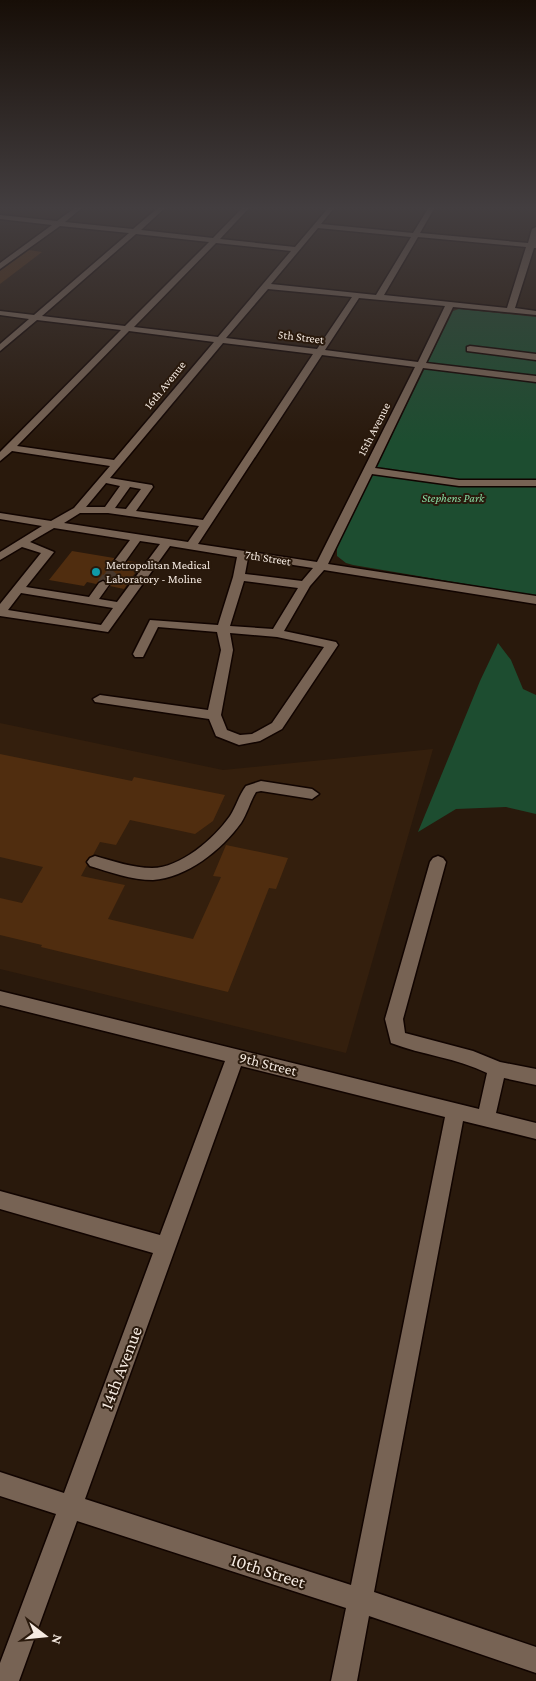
<svg xmlns="http://www.w3.org/2000/svg" width="536" height="1681" font-family="'Crimson Pro',serif">
	<rect width="100%" height="100%" fill="#29190c"/>
	<path fill="#341f0d" d="M 0,723 L 223,770 L 433,749 L 346,1053 L 0,969 Z"/>
	<path fill="#1d4d30" d="M 459,309 L 536,317 L 536,596 L 353,565 L 346,563 L 337,556 L 337,547 L 453,311 Z
		M 498,643 L 511,660 L 523,689 L 536,695 L 536,814 L 506,807 L 456,809 L 418,832 L 480,681 Z"/>
	<path fill="#502d0f" d="M 29,250 L 42,252 L 0,284 L 0,271 Z
		M 72,551 L 114,558 L 114,562 L 120,565 L 128,561 L 142,563 L 124,589 L 110,586 L 104,579 L 96,584 L 87,582 L 84,586 L 49,580 Z
		M 0,754 L 132,781 L 134,777 L 225,795 L 213,821 L 195,834 L 130,820 L 116,845 L 100,842 L 93,855 L 86,861 L 87,865 L 81,876 L 125,885 L 108,919 L 193,939 L 221,877 L 213,876 L 226,845 L 288,858 L 276,889 L 269,888 L 228,992 L 41,947 L 42,945 L 0,935 L 0,898 L 22,903 L 43,867 L 0,857 Z"/>
	<g fill="none" stroke-linecap="round" stroke-linejoin="round">
		<path stroke="#48382c" stroke-width="10" stroke-dasharray="10 5" stroke-linecap="butt" d="M 107,579 L 121,560"/>
		<path stroke="#48382c" stroke-width="13" stroke-dasharray="13 7" stroke-linecap="butt" d="M 103,585 L 108,578"/>
		<g stroke="#110400" stroke-width="3">
			<path id="minor" d="M 76,207 L 83,207 L 65,222 L 133,229 L 159,207 L 166,207 L 141,230 L 213,238 L 243,207 L 250,207 L 220,239 L 295,247 L 329,207 L 335,207 L 321,224 L 413,233 L 429,207 L 435,207 L 420,233 L 528,243 L 532,229 L 536,227 L 536,248 L 534,248 L 515,308 L 536,311 L 536,315 L 453,307 L 426,363 L 536,376 L 536,382 L 423,368 L 375,468 L 459,480 L 536,480 L 536,486 L 459,486 L 372,474 L 328,564 L 536,596 L 536,604 L 324,570 L 310,586 L 284,631 L 336,642 L 338,645 L 282,729 L 260,741 L 239,745 L 216,736 L 209,719 L 95,702 L 93,699 L 100,695 L 208,710 L 221,650 L 217,632 L 158,627 L 143,657 L 135,657 L 133,654 L 150,620 L 218,625 L 233,577 L 237,557 L 170,546 L 108,632 L 0,616 L 0,604 L 41,553 L 22,547 L 0,560 L 0,552 L 42,526 L 0,519 L 0,513 L 51,521 L 74,508 L 110,466 L 12,451 L 0,461 L 0,452 L 121,330 L 37,320 L 0,351 L 0,344 L 29,319 L 0,315 L 0,311 L 34,315 L 129,233 L 60,226 L 0,269 L 0,263 L 52,225 L 0,219 L 0,215 L 57,221 ZM 318,228 L 411,237 L 376,295 L 271,284 ZM 136,234 L 209,242 L 125,326 L 42,316 ZM 418,237 L 526,247 L 507,308 L 384,295 ZM 216,243 L 291,251 L 218,337 L 134,327 ZM 268,289 L 352,297 L 317,349 L 226,338 ZM 359,298 L 445,306 L 418,362 L 325,350 ZM 129,331 L 214,342 L 114,460 L 17,446 ZM 223,343 L 313,354 L 203,520 L 136,511 L 153,487 L 152,485 L 110,478 ZM 322,355 L 415,367 L 317,562 L 198,544 ZM 106,483 L 120,486 L 105,507 L 86,507 ZM 130,487 L 141,489 L 126,509 L 115,508 ZM 80,513 L 108,513 L 199,526 L 188,542 L 64,523 ZM 54,528 L 130,540 L 115,560 L 121,563 L 125,562 L 140,541 L 160,544 L 117,602 L 99,599 L 109,585 L 103,581 L 99,583 L 89,597 L 26,587 L 54,552 L 30,542 ZM 248,558 L 313,568 L 302,581 L 245,574 ZM 244,581 L 298,588 L 273,629 L 230,626 ZM 21,593 L 113,608 L 101,625 L 8,610 ZM 230,633 L 277,637 L 324,647 L 272,723 L 252,734 L 240,735 L 227,730 L 221,715 L 233,650 Z
				M 470,346 L 536,354 L 536,360 L 467,351 L 467,347 Z
				M 261,781 L 312,789 L 319,794 L 312,799 L 261,791 L 256,792 C 250,802 247,814 241,823 C 222,850 186,878 153,880 C 132,880 109,872 90,866 L 87,862 L 90,858 L 95,856 C 113,861 133,868 152,868 C 180,868 214,839 230,816 C 236,807 239,795 246,786 Z
				M 438,856 L 443,858 L 446,862 L 403,1019 L 405,1033 L 473,1051 L 500,1062 L 536,1069 L 536,1085 L 504,1078 L 496,1113 L 536,1123 L 536,1139 L 463,1121 L 374,1592 L 536,1647 L 536,1673 L 369,1616 L 357,1681 L 331,1681 L 346,1608 L 77,1521 L 19,1681 L 0,1681 L 0,1663 L 56,1514 L 0,1496 L 0,1472 L 64,1493 L 153,1253 L 0,1209 L 0,1191 L 160,1235 L 225,1061 L 0,1005 L 0,991 L 479,1109 L 487,1073 C 457,1058 422,1055 391,1043 L 385,1019 L 430,862 L 433,858 ZM 241,1066 L 445,1117 L 351,1585 L 85,1499 Z"/>
		</g>
		<use href="#minor" fill="#776354" fill-rule="evenodd"/>
	</g>
	<linearGradient id="sky" x2="0" y2="1"><stop stop-color="#170e07"/><stop offset="0.47" stop-color="#433e40"/><stop offset="1" stop-color="#433e40" stop-opacity="0"/></linearGradient>
	<rect width="536" height="442" fill="url(#sky)"/>
	<circle fill="#0f9aa8" stroke="#29190c" stroke-width="2" cx="96" cy="572" r="5"/>
	<g text-anchor="middle" stroke-width="4" stroke-linejoin="round" paint-order="stroke">
		<g font-size="12" fill="#f5eae1" stroke="#29190c">
			<text transform="translate(301 337) rotate(7)" y="4">5th Street</text>
			<text transform="translate(165 385) rotate(-51)" y="4">16th Avenue</text>
			<text transform="translate(374 429) rotate(-63)" y="4">15th Avenue</text>
			<text transform="translate(268 558) rotate(9)" y="4">7th Street</text>
		</g>
		<g font-size="12" font-style="italic" fill="#87daa2" stroke="#29190c">
			<text x="453" y="502">Stephens Park</text>
		</g>
		<g font-size="12" fill="#f5eae1" stroke="#29190c" text-anchor="start">
			<text x="106" y="569">Metropolitan Medical<tspan x="106" dy="14">Laboratory - Moline</tspan></text>
		</g>
		<g font-size="15" fill="#f5eae1" stroke="#29190c">
			<text transform="translate(268 1064) rotate(14)" y="5">9th Street</text>
		</g>
		<g font-size="18" fill="#f5eae1" stroke="#29190c">
			<text transform="translate(121 1368) rotate(-69)" y="6">14th Avenue</text>
			<text transform="translate(268 1571) rotate(18)" y="6">10th Street</text>
		</g>
	</g>
	<g transform="translate(45 1636) rotate(106)" stroke="#29190c" stroke-width="4" paint-order="stroke">
	<path d="M0-4L9 19L0 12L-9 19Z" fill="#f5eae1"/>
	<text y="-8" font-size="14" font-weight="bold" text-anchor="middle" fill="#f5eae1">N</text>
	</g>
</svg>
